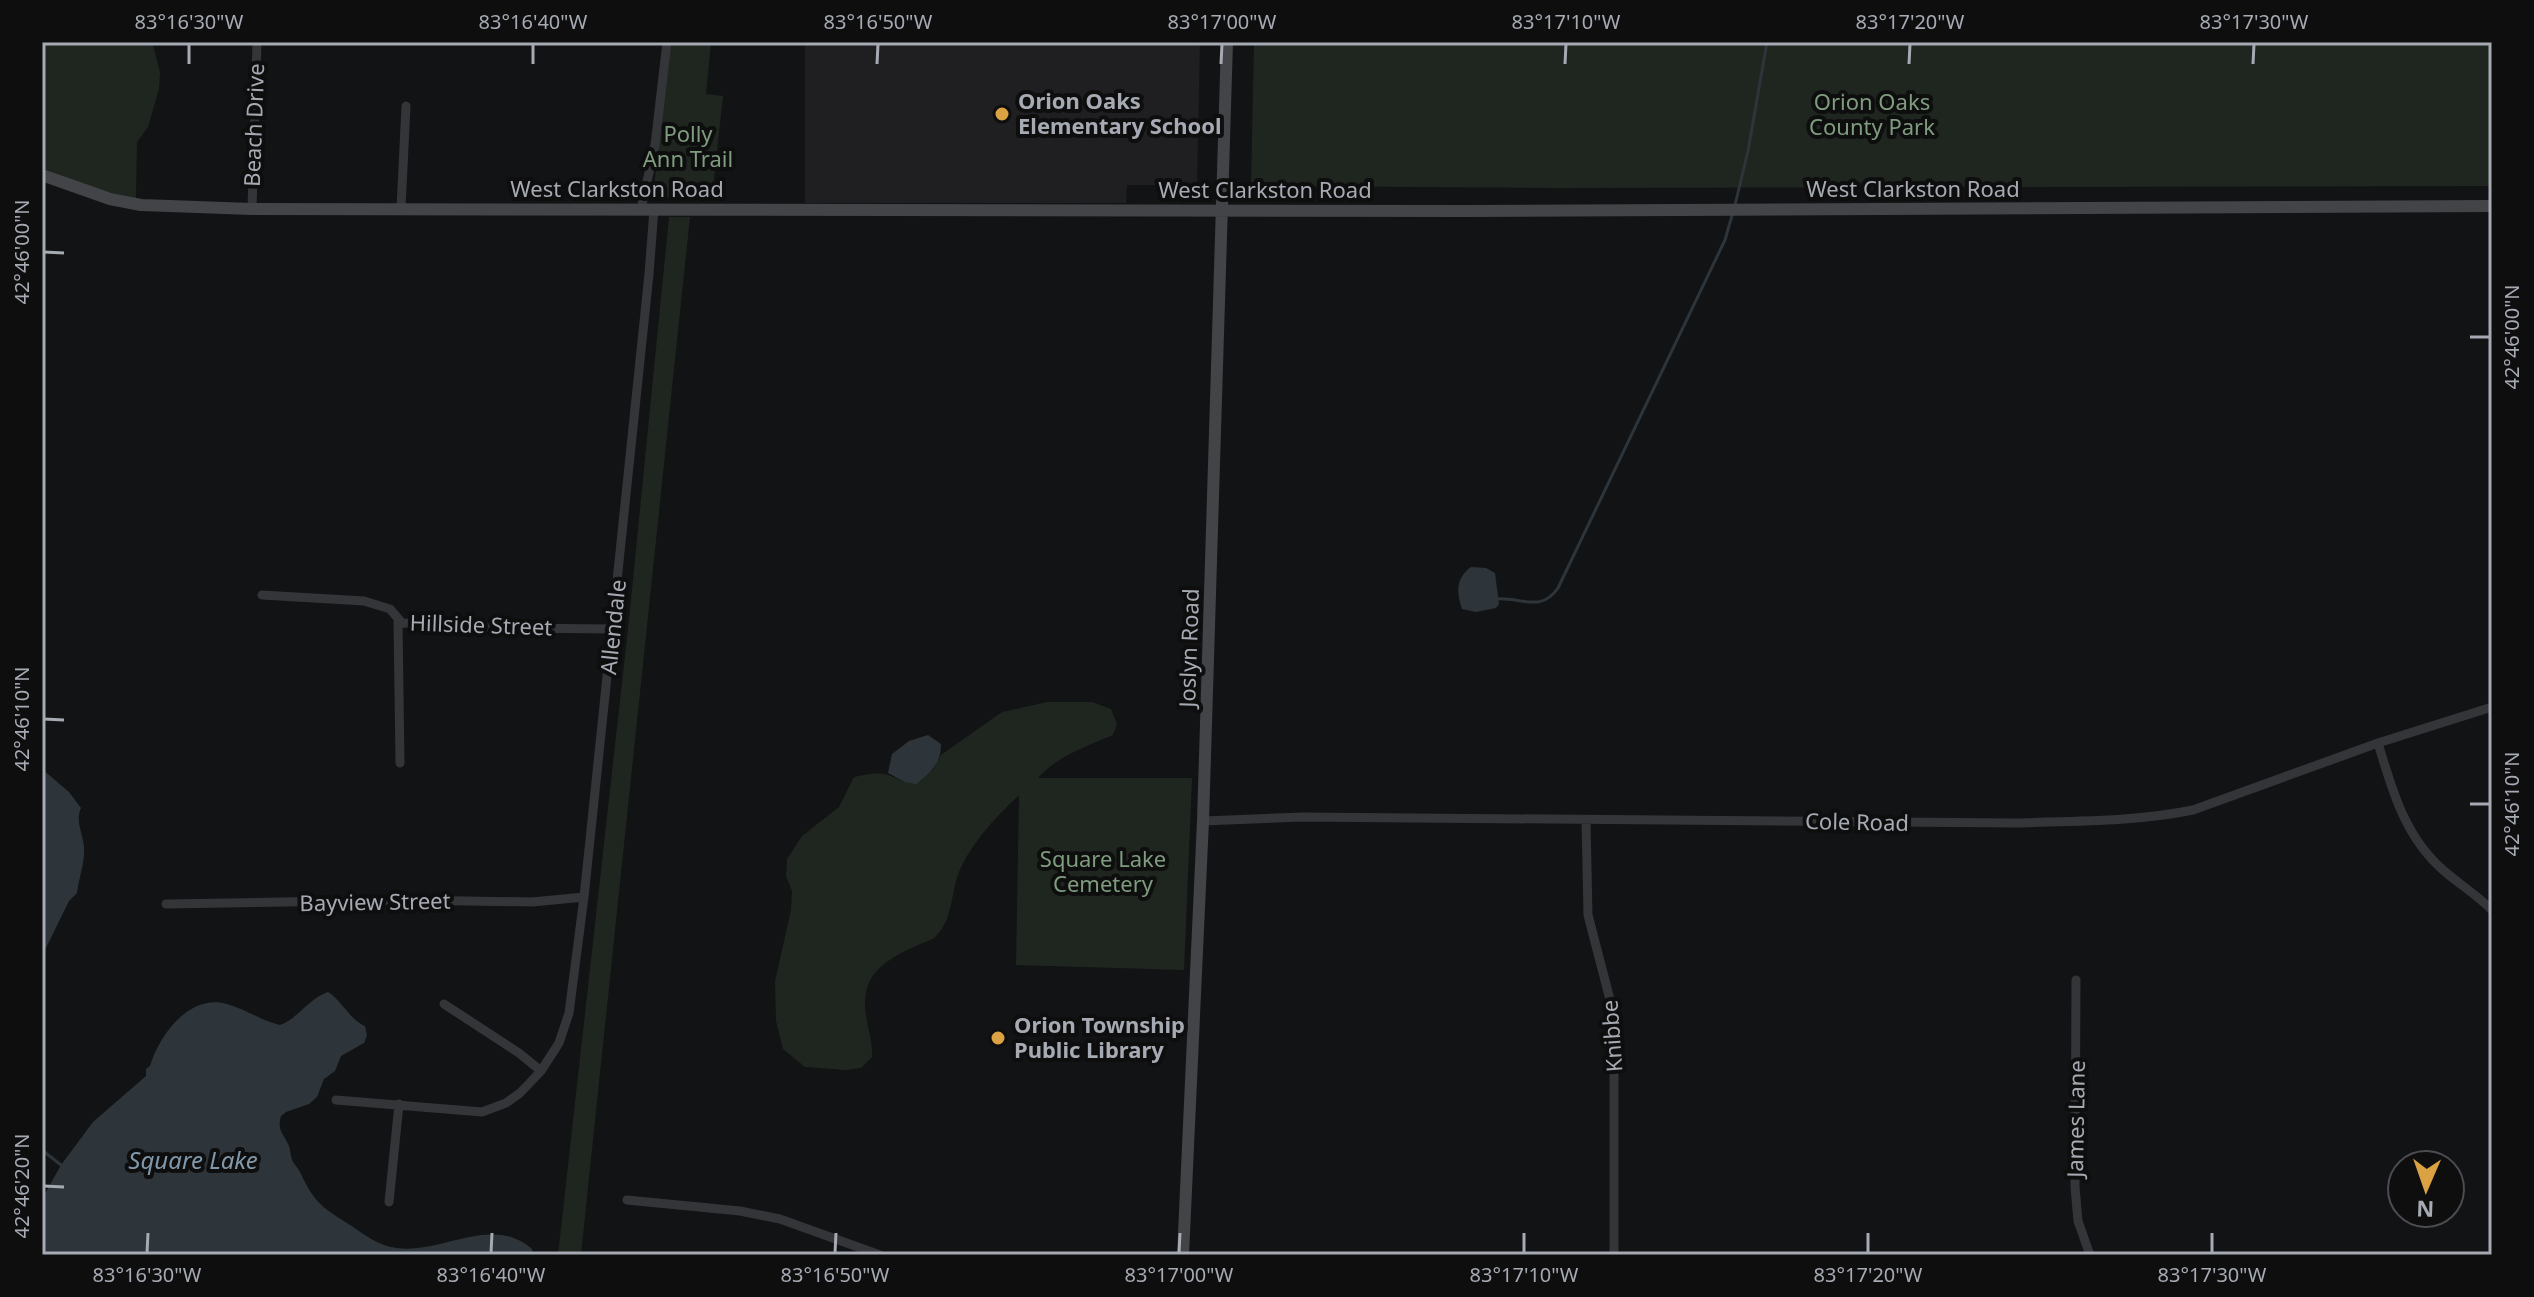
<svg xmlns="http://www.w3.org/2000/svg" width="2534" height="1297" font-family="'Noto Sans',sans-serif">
	<rect width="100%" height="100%" fill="#121314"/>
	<path fill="#1f1f21" d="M 805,42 L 1200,42 L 1197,185 L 1127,185 L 1126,203 L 805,203 Z"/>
	<path fill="#1f2620" d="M 42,42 L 152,42 L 160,72 L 159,89 L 148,127 L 137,142 L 136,198 L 102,191 L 42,168 Z
		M 670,42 L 711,42 L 706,94 L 723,96 L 712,197 L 653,197 Z
		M 1254,42 L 2492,42 L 2492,186 L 1558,188 L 1251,186 Z
		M 669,217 L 690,217 L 590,1168 L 581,1255 L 558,1255 L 629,620 Z
		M 1047,702 L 1092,702 L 1111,709 L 1117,724 L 1113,735 C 1087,746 1056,757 1038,778 L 1192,778 L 1184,970 L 1016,965 L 1019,795 C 996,817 971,843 959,872 C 951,892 953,920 936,936 C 933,940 925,942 920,944 C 901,953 877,963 868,985 C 859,1010 873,1032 872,1057 L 861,1068 L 846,1070 L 805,1067 L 783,1049 L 776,1021 L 775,981 L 791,910 L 792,891 L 786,876 L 787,859 L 802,836 L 839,807 L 854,777 C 877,772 883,771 905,782 L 933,770 L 941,755 L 1002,712 Z"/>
	<path fill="#2d353b" d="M 1471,567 L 1486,568 L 1495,573 L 1499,604 L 1496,608 L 1476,612 L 1462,609 C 1456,592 1456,578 1471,567 Z
		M 928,735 L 941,744 C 941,764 931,772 916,784 L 905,782 L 888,773 L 892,754 L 909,741 Z
		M 42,769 L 69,792 L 81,808 C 75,821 83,834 84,847 C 85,863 79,877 77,893 L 69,901 L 42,956 Z
		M 328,992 C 342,1001 350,1020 365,1026 L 367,1035 L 364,1043 L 341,1056 L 335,1071 L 324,1079 L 317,1097 L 309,1104 L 286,1112 L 281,1116 C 277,1130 283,1133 288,1144 C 291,1150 290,1156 293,1162 C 295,1165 298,1168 300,1172 C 315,1205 324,1208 353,1227 C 368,1237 379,1246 397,1248 C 442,1254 492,1214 532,1249 L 533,1255 L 42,1255 L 42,1199 L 61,1165 L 93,1122 L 146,1076 L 146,1069 L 150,1066 C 159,1036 189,993 227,1004 C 245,1009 262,1021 280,1025 C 299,1018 308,999 328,992 Z"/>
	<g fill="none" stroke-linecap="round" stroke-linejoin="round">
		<path stroke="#2d353b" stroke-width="3" d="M 1735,205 L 1748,151 L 1767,42
			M 1496,599 C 1522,597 1541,613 1558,588 L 1725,240 L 1733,212
			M 42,1150 L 61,1165"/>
		<path stroke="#343538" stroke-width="9" d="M 401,208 L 406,106
			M 252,209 L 257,42
			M 641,209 L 655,145 L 667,42
			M 262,595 L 364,601 L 390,609 L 402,623 L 502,628 L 613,629
			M 398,621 L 400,763
			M 2378,743 C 2392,790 2405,837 2443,870 C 2459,884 2477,895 2492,910
			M 1586,820 L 1588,915 L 1614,1015 L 1614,1255
			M 1203,821 L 1302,817 L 2014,823 C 2074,821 2134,822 2193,810 L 2378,743 L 2492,707
			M 166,904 L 405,900 L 532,902 L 584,897
			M 2076,980 L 2075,1187 L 2078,1221 L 2090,1255
			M 444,1004 L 519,1053 L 541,1071
			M 336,1100 L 482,1112 L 506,1103 L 520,1093 L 541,1071 L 559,1043 L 569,1013 L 584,897 L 649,274 L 654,209
			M 627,1200 L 740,1211 L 780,1219 L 880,1255
			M 389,1202 L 399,1104"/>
		<path stroke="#424448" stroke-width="12" d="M 42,175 L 110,199 L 141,205 L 252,209 L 1469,211 L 2492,206
			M 1183,1255 L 1203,821 L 1227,42"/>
	</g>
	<path fill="none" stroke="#a6aab3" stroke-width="3" d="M 189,64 L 189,44M 533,64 L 533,44M 877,64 L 878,44M 1221,64 L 1222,44M 1565,64 L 1566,44M 1909,64 L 1910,44M 2253,64 L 2254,44M 44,252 L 64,253M 2470,337 L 2490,337M 44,719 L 64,720M 2470,804 L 2490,804M 44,1186 L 64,1187M 147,1253 L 148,1233M 491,1253 L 492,1233M 835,1253 L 836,1233M 1179,1253 L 1180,1233M 1524,1253 L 1524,1233M 1868,1253 L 1868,1233M 2212,1253 L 2212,1233"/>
	<g fill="#dba243" stroke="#0e0e0f" stroke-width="3">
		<circle cx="1002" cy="114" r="8"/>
		<circle cx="998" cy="1038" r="8"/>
	</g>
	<g text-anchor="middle" stroke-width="8" stroke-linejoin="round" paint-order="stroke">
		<g font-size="22" font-weight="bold" fill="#a6aab3" stroke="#0e0e0f" text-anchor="start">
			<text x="1018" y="109">Orion Oaks<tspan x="1018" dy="25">Elementary School</tspan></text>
			<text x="1014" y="1033">Orion Township<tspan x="1014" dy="25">Public Library</tspan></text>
		</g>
		<g font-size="22" fill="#7f9c7f" stroke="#0e0e0f">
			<text x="1872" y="110">Orion Oaks<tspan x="1872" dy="25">County Park</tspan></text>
			<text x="688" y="142">Polly<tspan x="688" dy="25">Ann Trail</tspan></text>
			<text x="1103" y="867">Square Lake<tspan x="1103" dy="25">Cemetery</tspan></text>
		</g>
		<g font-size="22" fill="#a6aab3" stroke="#0e0e0f">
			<text transform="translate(254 125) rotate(-88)" y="8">Beach Drive</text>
			<text x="617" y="197">West Clarkston Road</text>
			<text x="1913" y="197">West Clarkston Road</text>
			<text x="1265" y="198">West Clarkston Road</text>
			<text transform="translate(481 625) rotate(2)" y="8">Hillside Street</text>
			<text transform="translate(613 627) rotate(-84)" y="8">Allendale</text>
			<text transform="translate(1189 648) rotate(-88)" y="8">Joslyn Road</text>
			<text transform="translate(1857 822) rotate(1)" y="8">Cole Road</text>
			<text transform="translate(375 902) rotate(-1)" y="8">Bayview Street</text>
			<text transform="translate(1612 1036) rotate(-94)" y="8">Knibbe</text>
			<text transform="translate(2076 1119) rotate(-89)" y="8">James Lane</text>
		</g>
		<g font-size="24" font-style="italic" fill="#8098aa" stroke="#0e0e0f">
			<text x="193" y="1169">Square Lake</text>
		</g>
	</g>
	<rect width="2534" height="1297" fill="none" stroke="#0e0e0f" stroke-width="88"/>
	<g transform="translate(2426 1189) rotate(182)"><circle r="38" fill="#0e0e0f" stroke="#4b4c51" stroke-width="2"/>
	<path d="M0-6L14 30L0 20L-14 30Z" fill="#dba243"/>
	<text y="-12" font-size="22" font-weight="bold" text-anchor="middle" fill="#a6aab3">N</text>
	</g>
	<rect x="44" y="44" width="2446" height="1209" fill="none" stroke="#a6aab3" stroke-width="3"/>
	<g font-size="20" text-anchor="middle" fill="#a6aab3">
		<text x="189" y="29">83°16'30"W</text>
		<text x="533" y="29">83°16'40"W</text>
		<text x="878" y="29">83°16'50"W</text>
		<text x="1222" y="29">83°17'00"W</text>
		<text x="1566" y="29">83°17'10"W</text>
		<text x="1910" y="29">83°17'20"W</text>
		<text x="2254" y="29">83°17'30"W</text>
		<text transform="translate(22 252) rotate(-90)" y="7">42°46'00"N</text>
		<text transform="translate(2512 337) rotate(-90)" y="7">42°46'00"N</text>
		<text transform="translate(22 719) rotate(-90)" y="7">42°46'10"N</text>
		<text transform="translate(2512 804) rotate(-90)" y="7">42°46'10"N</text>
		<text transform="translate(22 1186) rotate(-90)" y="7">42°46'20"N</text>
		<text x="147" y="1282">83°16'30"W</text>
		<text x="491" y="1282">83°16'40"W</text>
		<text x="835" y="1282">83°16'50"W</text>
		<text x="1179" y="1282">83°17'00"W</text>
		<text x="1524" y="1282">83°17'10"W</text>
		<text x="1868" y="1282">83°17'20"W</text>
		<text x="2212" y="1282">83°17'30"W</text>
	</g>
</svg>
